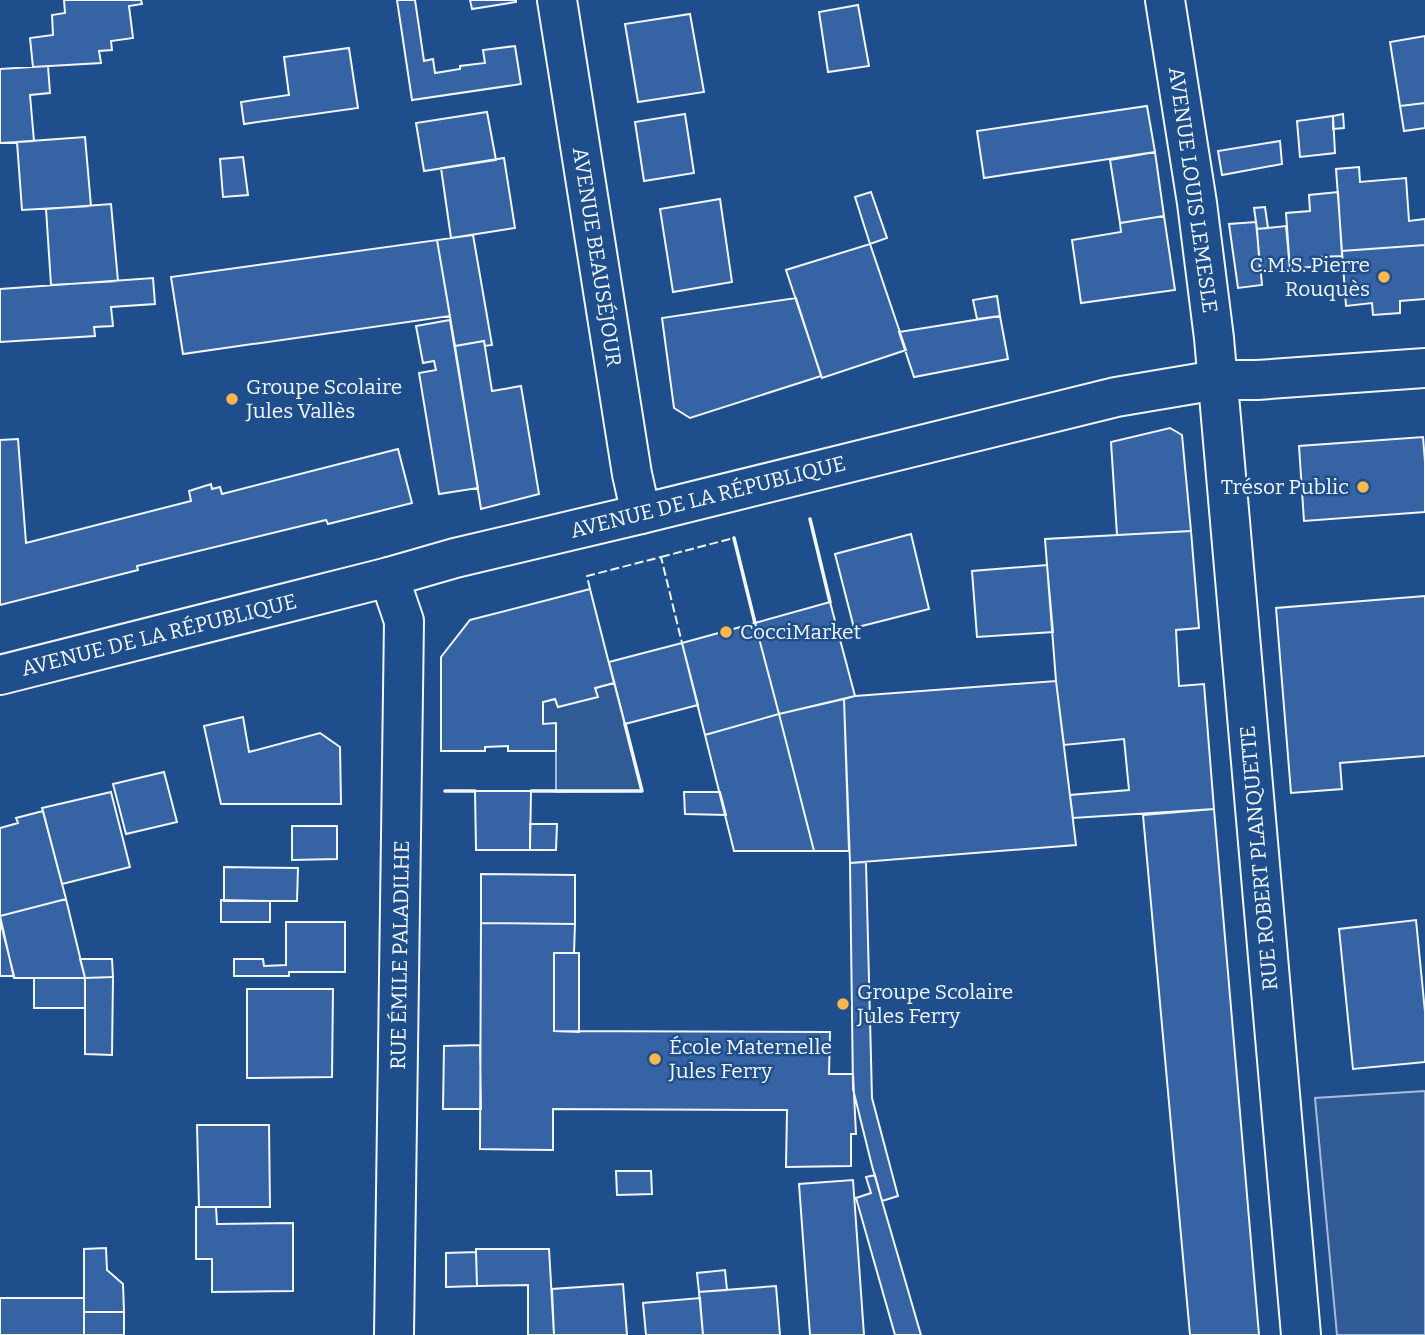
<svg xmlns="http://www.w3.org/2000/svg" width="1425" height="1335" font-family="Bitter,serif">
	<rect width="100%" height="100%" fill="#1f4e8c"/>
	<path fill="#305b95" stroke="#a8bbd7" stroke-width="2" d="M 614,683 L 642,791 L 556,792 L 556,724 L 543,724 L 543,702 L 555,699 L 558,707 L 599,687 Z
		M 1425,1091 L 1425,1335 L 1337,1335 L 1315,1098 Z"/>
	<path fill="#3563a3" stroke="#f2f6ff" stroke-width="2" d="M 64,0 L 141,0 L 142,4 L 129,6 L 133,38 L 111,41 L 112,50 L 99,51 L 101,63 L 33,67 L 30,38 L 53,35 L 52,15 L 65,13 Z
		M 397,0 L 415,0 L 424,61 L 433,59 L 435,73 L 460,69 L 460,66 L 485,63 L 483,50 L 515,46 L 521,84 L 412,100 Z
		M 470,0 L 516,0 L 516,2 L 472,9 Z
		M 858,5 L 869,66 L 828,72 L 819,12 Z
		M 690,14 L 704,92 L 638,102 L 625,24 Z
		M 1425,36 L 1425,103 L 1400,106 L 1390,42 Z
		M 349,48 L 358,108 L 244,124 L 241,102 L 289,95 L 284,57 Z
		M 48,66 L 50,93 L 30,95 L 34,141 L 0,143 L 0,69 Z
		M 1425,103 L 1425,128 L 1404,131 L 1400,106 Z
		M 1147,106 L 1155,152 L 984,178 L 977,131 Z
		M 487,112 L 496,160 L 424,171 L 416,123 Z
		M 685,114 L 694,173 L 644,181 L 635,122 Z
		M 1343,114 L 1344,128 L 1333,129 L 1333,116 Z
		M 1333,116 L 1335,153 L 1300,157 L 1297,121 Z
		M 85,137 L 91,206 L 22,210 L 17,142 Z
		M 1280,141 L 1282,164 L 1222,175 L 1218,151 Z
		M 1155,152 L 1164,216 L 1120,223 L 1110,160 Z
		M 243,157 L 248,195 L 223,197 L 220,159 Z
		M 504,158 L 515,228 L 451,238 L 441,168 Z
		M 1359,167 L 1360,182 L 1406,178 L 1409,221 L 1425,219 L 1425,245 L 1342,251 L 1336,169 Z
		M 871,192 L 887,238 L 870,244 L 855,197 Z
		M 1338,192 L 1342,256 L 1319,257 L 1320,266 L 1290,269 L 1286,213 L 1310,211 L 1309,195 Z
		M 720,199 L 732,282 L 673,292 L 660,209 Z
		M 111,204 L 118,281 L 51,285 L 46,209 Z
		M 1265,207 L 1268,228 L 1257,229 L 1254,208 Z
		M 1164,216 L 1175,290 L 1081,303 L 1072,240 L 1121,232 L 1120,223 Z
		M 1256,222 L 1262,285 L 1238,288 L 1229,224 Z
		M 1286,226 L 1290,269 L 1260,271 L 1257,229 Z
		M 473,235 L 492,345 L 485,346 L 484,341 L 455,346 L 437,240 Z
		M 437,240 L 450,316 L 183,354 L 171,277 Z
		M 870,244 L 906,350 L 822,378 L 786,270 Z
		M 1425,245 L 1425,299 L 1400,301 L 1400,313 L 1373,315 L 1372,303 L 1346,306 L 1342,251 Z
		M 153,278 L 155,304 L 111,307 L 113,326 L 94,327 L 95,336 L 0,342 L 0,289 Z
		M 997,296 L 1000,316 L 977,319 L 973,300 Z
		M 796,298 L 821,376 L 690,418 L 674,408 L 662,318 Z
		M 1000,316 L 1008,359 L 914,377 L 899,332 Z
		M 450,320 L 478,488 L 439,494 L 419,373 L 436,370 L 434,361 L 423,363 L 416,326 Z
		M 484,341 L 492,391 L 521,386 L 539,494 L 481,509 L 455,346 Z
		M 1170,428 L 1182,435 L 1191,531 L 1117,535 L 1111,442 Z
		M 1423,437 L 1425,462 L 1425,512 L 1304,521 L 1299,446 Z
		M 18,439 L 26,543 L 191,501 L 189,491 L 211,484 L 212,489 L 220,487 L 222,494 L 398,449 L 412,503 L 328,524 L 326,520 L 137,566 L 138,570 L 0,605 L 0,440 Z
		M 1191,531 L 1199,628 L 1176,630 L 1179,686 L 1204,684 L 1214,809 L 1073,818 L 1070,795 L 1129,790 L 1124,739 L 1064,745 L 1056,681 L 1045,539 Z
		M 911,534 L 929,609 L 854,628 L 835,554 Z
		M 1047,565 L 1053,632 L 977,637 L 972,571 Z
		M 590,589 L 614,683 L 595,688 L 598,697 L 558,707 L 555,699 L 543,702 L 543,724 L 556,723 L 556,751 L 508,751 L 508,746 L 485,747 L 485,751 L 441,751 L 441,657 L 470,620 Z
		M 1425,596 L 1425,756 L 1340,763 L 1342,789 L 1291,793 L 1276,608 Z
		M 830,602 L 855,696 L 779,714 L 755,623 Z
		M 755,623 L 779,714 L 705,735 L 682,643 Z
		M 682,643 L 698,705 L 625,724 L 609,662 Z
		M 1056,681 L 1076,845 L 850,863 L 844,699 L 855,696 Z
		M 844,699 L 849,851 L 814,851 L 779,714 Z
		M 779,714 L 814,851 L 734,851 L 705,735 Z
		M 243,717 L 249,752 L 320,733 L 340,747 L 341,804 L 221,804 L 204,726 Z
		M 164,772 L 177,822 L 126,834 L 113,784 Z
		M 475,791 L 531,791 L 530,850 L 476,850 Z
		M 111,792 L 130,867 L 62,884 L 42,808 Z
		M 684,792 L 720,792 L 726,815 L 685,814 Z
		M 1214,809 L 1259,1335 L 1190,1335 L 1143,815 Z
		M 43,811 L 66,899 L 0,916 L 0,828 L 18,823 L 16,818 Z
		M 530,824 L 557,824 L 556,850 L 530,850 Z
		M 292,826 L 337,826 L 337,859 L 292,860 Z
		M 866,862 L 872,1098 L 898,1196 L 882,1201 L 872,1166 L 853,1089 L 850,863 Z
		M 224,867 L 298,868 L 297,901 L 224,901 Z
		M 481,874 L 575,875 L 575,924 L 481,923 Z
		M 66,899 L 85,978 L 14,978 L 0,916 Z
		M 221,900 L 270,901 L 270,922 L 221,922 Z
		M 0,920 L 14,976 L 0,976 Z
		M 1416,920 L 1425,1012 L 1425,1062 L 1353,1069 L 1339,929 Z
		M 286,922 L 345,922 L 345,972 L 289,972 L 289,976 L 234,976 L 234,959 L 263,959 L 264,966 L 286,965 Z
		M 481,923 L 575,924 L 574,953 L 554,953 L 554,1031 L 830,1032 L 829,1074 L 853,1074 L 856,1134 L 851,1134 L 851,1166 L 786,1167 L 787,1110 L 553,1109 L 553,1150 L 480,1149 Z
		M 554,953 L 579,953 L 579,1032 L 554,1031 Z
		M 80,959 L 112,959 L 113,977 L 85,978 Z
		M 113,977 L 112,1055 L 85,1054 L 85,978 Z
		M 34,978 L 85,978 L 85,1008 L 34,1008 Z
		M 247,989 L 333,989 L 332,1077 L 247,1078 Z
		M 480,1045 L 481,1109 L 443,1109 L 444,1046 Z
		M 197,1125 L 269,1125 L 270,1207 L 199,1207 Z
		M 616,1171 L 651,1171 L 652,1194 L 617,1195 Z
		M 875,1175 L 882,1201 L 921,1335 L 895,1335 L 856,1198 L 871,1193 L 866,1177 Z
		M 853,1180 L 864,1335 L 810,1335 L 799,1184 Z
		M 196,1207 L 216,1207 L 217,1224 L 293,1223 L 293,1291 L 212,1292 L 212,1259 L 196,1259 Z
		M 106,1248 L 107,1270 L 123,1284 L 124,1312 L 84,1312 L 84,1249 Z
		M 476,1249 L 549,1249 L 554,1335 L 528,1335 L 528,1285 L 477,1286 Z
		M 476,1252 L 477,1286 L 446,1287 L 446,1253 Z
		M 725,1270 L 727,1290 L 699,1292 L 697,1273 Z
		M 623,1284 L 627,1335 L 554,1335 L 552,1289 Z
		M 776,1286 L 780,1335 L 703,1335 L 699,1292 Z
		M 0,1298 L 84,1298 L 84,1335 L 0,1335 Z
		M 700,1298 L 703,1335 L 646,1335 L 643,1303 Z
		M 84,1312 L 124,1312 L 124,1335 L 84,1335 Z"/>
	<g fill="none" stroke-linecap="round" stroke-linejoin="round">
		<g stroke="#f2f6ff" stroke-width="42">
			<path id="street" d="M 557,0 L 632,474 L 641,514
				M 1165,0 L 1197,203 L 1214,338 L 1301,1335
				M 389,577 L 404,621 L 394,1335"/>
		</g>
		<g stroke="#f2f6ff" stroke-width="42">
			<path id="secondary" d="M 0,675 L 389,577 L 455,558 L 641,514 L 1116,397 L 1217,380 L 1257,380 L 1425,368"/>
		</g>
		<use href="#street" stroke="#1f4e8c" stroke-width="38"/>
		<use href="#secondary" stroke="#1f4e8c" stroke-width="38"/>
		<path stroke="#f2f6ff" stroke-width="2" stroke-dasharray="9 3.5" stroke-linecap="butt" d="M 661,557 L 734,538
			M 590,589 L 587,576 L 661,557 L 682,643"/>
		<path stroke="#f2f6ff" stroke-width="3.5" d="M 810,519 L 830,602
			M 734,538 L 755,623
			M 445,791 L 475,791
			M 531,791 L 642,791 L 625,724"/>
	</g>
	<g fill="#ffb74d" stroke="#1f4e8c" stroke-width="2.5">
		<circle cx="1384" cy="277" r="7"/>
		<circle cx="232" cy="399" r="7"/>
		<circle cx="1363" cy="487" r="7"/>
		<circle cx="726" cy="632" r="7"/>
		<circle cx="843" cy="1004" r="7"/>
		<circle cx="655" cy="1059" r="7"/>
	</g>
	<g text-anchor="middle" stroke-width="5" stroke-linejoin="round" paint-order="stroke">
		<g font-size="21" fill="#f2f6ff" stroke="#1f4e8c">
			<text transform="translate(1193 190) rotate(82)" y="7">AVENUE LOUIS LEMESLE</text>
			<text transform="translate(597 257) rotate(81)" y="7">AVENUE BEAUSÉJOUR</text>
			<text transform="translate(708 497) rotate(-14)" y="7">AVENUE DE LA RÉPUBLIQUE</text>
			<text transform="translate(159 635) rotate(-14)" y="7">AVENUE DE LA RÉPUBLIQUE</text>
			<text transform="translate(1259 858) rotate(-95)" y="7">RUE ROBERT PLANQUETTE</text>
			<text transform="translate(400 955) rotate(-89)" y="7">RUE ÉMILE PALADILHE</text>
		</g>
		<g font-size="21" fill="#f2f6ff" stroke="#1f4e8c" text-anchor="start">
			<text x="1370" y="272" text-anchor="end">C.M.S. Pierre<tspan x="1370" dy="24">Rouquès</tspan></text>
			<text x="246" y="394">Groupe Scolaire<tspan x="246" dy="24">Jules Vallès</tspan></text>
			<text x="1349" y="494" text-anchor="end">Trésor Public</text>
			<text x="740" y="639">CocciMarket</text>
			<text x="857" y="999">Groupe Scolaire<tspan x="857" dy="24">Jules Ferry</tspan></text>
			<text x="669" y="1054">École Maternelle<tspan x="669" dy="24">Jules Ferry</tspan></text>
		</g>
	</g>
</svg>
